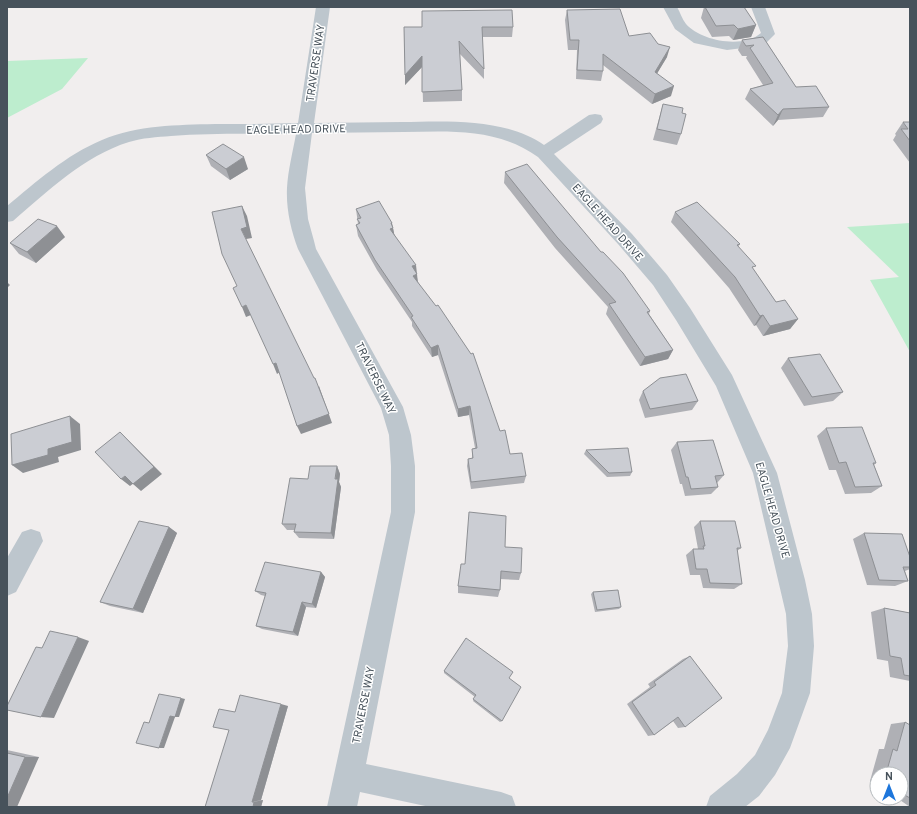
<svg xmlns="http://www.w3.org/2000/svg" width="917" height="814" font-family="Overpass,sans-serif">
	<rect width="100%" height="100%" fill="#f1eeee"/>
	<path fill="#bdedce" d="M 88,58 L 62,89 L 7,118 L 7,61 Z
		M 910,223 L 910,352 L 870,280 L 899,277 L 847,227 Z"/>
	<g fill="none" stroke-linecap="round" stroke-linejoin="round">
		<path fill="#bdc6cd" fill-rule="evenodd" d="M 316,7 L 330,7 L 314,123 C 343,123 373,122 402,122 C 447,121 506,118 544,145 L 589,115 L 595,114 L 601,115 L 603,119 L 601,123 L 554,154 L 632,234 L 667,275 L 690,308 L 732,375 L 777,473 L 805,580 L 812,614 L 814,646 L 810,693 L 790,748 L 775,775 L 759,796 L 745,807 L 706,807 L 710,796 L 737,774 L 755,755 L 768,730 L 782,693 L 788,646 L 786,614 L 753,473 L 716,386 L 676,320 L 653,285 L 618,244 L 538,157 C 498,128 451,131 404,132 C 373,132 343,133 312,133 L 305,188 L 308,219 L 314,241 L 316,249 L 403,407 L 411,435 L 415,466 L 415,512 L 366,764 L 501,792 L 512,796 L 516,807 L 430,807 L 360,792 L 357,807 L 327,807 L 391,512 L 391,466 L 389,435 L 381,408 L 298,249 C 291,230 286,209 287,188 C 288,170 293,151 296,134 C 254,134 212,133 171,136 C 157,137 142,138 129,142 C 84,156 48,191 13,221 L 7,222 L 7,206 C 36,182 66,155 102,140 C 138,125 177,125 215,124 C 243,124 270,124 298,123 Z
			M 663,7 L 677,7 C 680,12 682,19 686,24 C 701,41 743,49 761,33 L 751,7 L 765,7 L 775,34 L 764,45 L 759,46 L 727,50 L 694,43 L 675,29 Z
			M 31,529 L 40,532 L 43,541 L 16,592 L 7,596 L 7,558 L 22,532 Z"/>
	</g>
	<path fill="#afb0b5" d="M 704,7 L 727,7 L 756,25 L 751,37 L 733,40 L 729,36 L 712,37 L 701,18 Z
		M 567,10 L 629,36 L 667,57 L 657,73 L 671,96 L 652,104 L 603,65 L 603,71 L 601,81 L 576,79 L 577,50 L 568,50 L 565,20 Z
		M 404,27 L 513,27 L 512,37 L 482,37 L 484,69 L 484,79 L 459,53 L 462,90 L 462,101 L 423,102 L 422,67 L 405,85 L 405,75 Z
		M 763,37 L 796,87 L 829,107 L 823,117 L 778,120 L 773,126 L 745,99 L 750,89 L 763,85 L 746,58 L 747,56 L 742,56 L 738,50 L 742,40 Z
		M 663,104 L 682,113 L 681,134 L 677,145 L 653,140 Z
		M 903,122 L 910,122 L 910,163 L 893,140 L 896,135 L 895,134 Z
		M 206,155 L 248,169 L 230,180 L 211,166 Z
		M 505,172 L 650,311 L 649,314 L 673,350 L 668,359 L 640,366 L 606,314 L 608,307 L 555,248 L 504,183 Z
		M 356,209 L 392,226 L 393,228 L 394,234 L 416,273 L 418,282 L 500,431 L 510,454 L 526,476 L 524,483 L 471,489 L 467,466 L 468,459 L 472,458 L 472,449 L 475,448 L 469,415 L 458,417 L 438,355 L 432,357 L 412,326 L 412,322 L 377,270 L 358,236 L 356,225 L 358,224 Z
		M 675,212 L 740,244 L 738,247 L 776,302 L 798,319 L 790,329 L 763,336 L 756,325 L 754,326 L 729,288 L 671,222 Z
		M 65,237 L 36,263 L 19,254 L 10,243 Z
		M 788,358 L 843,392 L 833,401 L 804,406 L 781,368 Z
		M 643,391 L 698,401 L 692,410 L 645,418 L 639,400 Z
		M 826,428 L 876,463 L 874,465 L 882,486 L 871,493 L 845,494 L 836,470 L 829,470 L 817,436 Z
		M 677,442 L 724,475 L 717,483 L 718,487 L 711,494 L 685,496 L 682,484 L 680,484 L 671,450 Z
		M 586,450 L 632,472 L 630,476 L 607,477 L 584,454 Z
		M 337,466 L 340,474 L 339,482 L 341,487 L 334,539 L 299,538 L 294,532 L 295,530 L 287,530 L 282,524 L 308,479 Z
		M 700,521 L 741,548 L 737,551 L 742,584 L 734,589 L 703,588 L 700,575 L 690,575 L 686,555 L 693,549 L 698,549 L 694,527 Z
		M 169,527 L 177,533 L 143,613 L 110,606 L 100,602 Z
		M 864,533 L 910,557 L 910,569 L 905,571 L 908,581 L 895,586 L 867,585 L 853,539 Z
		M 505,547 L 521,573 L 519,580 L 500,579 L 500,590 L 498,597 L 458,593 L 458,586 L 465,564 Z
		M 321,572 L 325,577 L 316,608 L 306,607 L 298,636 L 262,629 L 256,626 L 265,596 L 261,595 L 255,591 Z
		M 593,592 L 621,607 L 619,609 L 595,612 L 591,594 Z
		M 884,608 L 910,613 L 910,681 L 890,677 L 888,661 L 877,659 L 871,612 Z
		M 690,656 L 685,727 L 678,728 L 673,721 L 654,735 L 648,736 L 627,704 L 650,687 L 648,684 L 683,659 Z
		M 444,671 L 509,678 L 502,721 L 500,722 L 473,701 L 475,697 L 444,673 Z
		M 288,706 L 261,800 L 263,800 L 261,807 L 205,807 L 235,712 Z
		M 905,722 L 910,725 L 910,807 L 897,798 L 901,798 L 901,774 L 877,774 L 877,786 L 870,781 L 879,749 L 884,749 L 891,724 Z
		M 7,750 L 39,757 L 7,807 Z"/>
	<path fill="#8e9094" d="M 756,25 L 751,37 L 733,40 L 738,29 Z
		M 670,47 L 667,57 L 652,82 L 655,72 Z
		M 422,56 L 422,67 L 405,85 L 405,75 Z
		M 674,86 L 671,96 L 652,104 L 655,94 Z
		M 783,109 L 778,120 L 773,126 L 778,115 Z
		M 244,157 L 248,169 L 230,180 L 226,169 Z
		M 242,206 L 247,216 L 252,238 L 246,239 L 241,229 Z
		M 391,223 L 392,223 L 395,238 L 390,229 Z
		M 57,226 L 65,237 L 36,263 L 27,252 Z
		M 416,265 L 417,274 L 418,284 L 413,277 L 412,266 Z
		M 7,282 L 10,285 L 7,288 Z
		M 246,305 L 251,315 L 246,317 L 242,307 Z
		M 763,315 L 756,325 L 754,326 L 760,316 Z
		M 798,319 L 790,329 L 763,336 L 770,326 Z
		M 438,345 L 438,355 L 432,357 L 431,348 Z
		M 673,350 L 668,359 L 640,366 L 645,357 Z
		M 276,363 L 280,372 L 277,374 L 273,364 Z
		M 319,386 L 332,423 L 301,434 L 297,426 Z
		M 470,406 L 469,415 L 458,417 L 458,409 Z
		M 70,416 L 80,424 L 81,450 L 58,457 L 59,462 L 23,473 L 12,465 Z
		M 120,432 L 162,474 L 141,491 L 133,484 Z
		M 337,466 L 340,474 L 339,482 L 341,487 L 334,539 L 331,533 Z
		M 125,476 L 134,483 L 130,486 L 121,479 Z
		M 169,527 L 177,533 L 143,613 L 133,609 Z
		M 321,572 L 325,577 L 316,608 L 312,604 Z
		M 302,602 L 306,607 L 298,636 L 293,632 Z
		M 78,637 L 89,641 L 54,718 L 41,717 Z
		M 181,698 L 185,699 L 179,717 L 175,717 L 164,748 L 159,748 L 170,716 Z
		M 281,704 L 288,706 L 261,800 L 252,802 Z
		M 25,757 L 39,757 L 17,807 L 7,807 L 7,798 Z
		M 263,800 L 261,807 L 253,807 L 254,802 Z"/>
	<path fill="#cbcdd3" stroke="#8e9094" d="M 705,7 L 744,7 L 756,25 L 738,29 L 734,25 L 716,26 Z
		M 620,9 L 629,36 L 650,33 L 658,44 L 670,47 L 655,72 L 674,86 L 655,94 L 603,54 L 603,71 L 577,70 L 579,40 L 570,40 L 567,10 Z
		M 512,10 L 513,27 L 482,27 L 484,69 L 459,41 L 462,90 L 422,92 L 422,56 L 405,75 L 404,27 L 422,27 L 422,11 Z
		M 763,37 L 796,87 L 816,86 L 829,107 L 783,109 L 778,115 L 750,89 L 773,83 L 750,48 L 754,45 L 746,46 L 742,40 Z
		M 663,104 L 683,108 L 682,113 L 686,114 L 681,134 L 657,129 Z
		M 903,122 L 910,122 L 910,141 L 901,129 L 908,129 Z
		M 223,144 L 244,157 L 226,169 L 206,155 Z
		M 527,164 L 601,252 L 603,252 L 623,273 L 650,311 L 647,312 L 673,350 L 645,357 L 609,304 L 616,302 L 557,237 L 505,172 Z
		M 379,201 L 392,223 L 391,223 L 393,228 L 390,229 L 416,265 L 412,266 L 417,274 L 413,276 L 436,306 L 438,305 L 471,354 L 473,353 L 500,431 L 505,430 L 510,454 L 522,453 L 526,476 L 471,482 L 468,459 L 473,458 L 472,449 L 477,448 L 470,406 L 458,409 L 438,345 L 431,348 L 411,317 L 413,316 L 375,260 L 356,225 L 360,223 L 357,219 L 361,218 L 356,209 Z
		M 697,202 L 740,244 L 737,245 L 756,266 L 752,267 L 776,302 L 785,300 L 798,319 L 770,326 L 763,315 L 760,316 L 735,277 L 675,212 Z
		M 242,206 L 247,227 L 241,229 L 314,378 L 315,378 L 329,414 L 297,426 L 276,363 L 273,364 L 246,305 L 242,307 L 233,288 L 237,286 L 222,254 L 212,212 Z
		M 38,219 L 57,226 L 27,252 L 10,243 Z
		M 820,354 L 843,392 L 812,397 L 788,358 Z
		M 686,374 L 698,401 L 650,409 L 643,391 L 660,378 Z
		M 70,416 L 72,442 L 48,449 L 48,455 L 12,465 L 11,434 Z
		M 862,427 L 876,463 L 873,463 L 882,486 L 855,487 L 846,462 L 839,463 L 826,428 Z
		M 120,432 L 154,467 L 133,484 L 125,476 L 121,479 L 95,452 Z
		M 713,440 L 724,475 L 715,476 L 718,487 L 691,489 L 688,477 L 686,477 L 677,442 Z
		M 628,448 L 632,472 L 609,473 L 586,450 Z
		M 310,466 L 337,466 L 335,479 L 338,479 L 331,533 L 294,532 L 296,524 L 282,524 L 290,478 L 308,479 Z
		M 469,512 L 506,516 L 505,547 L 522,548 L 521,573 L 501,571 L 500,590 L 458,586 L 461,564 L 465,564 Z
		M 139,521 L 169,527 L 133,609 L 100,602 Z
		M 700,521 L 735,521 L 741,548 L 737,548 L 742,584 L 710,583 L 707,569 L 696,569 L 693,549 L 704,549 L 703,546 L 705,546 Z
		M 864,533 L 902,534 L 910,557 L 910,567 L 903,567 L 908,581 L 879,580 Z
		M 265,562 L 321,572 L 312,604 L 302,602 L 293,632 L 256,626 L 266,593 L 255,591 Z
		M 618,590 L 621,607 L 597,610 L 593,592 Z
		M 884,608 L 910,613 L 910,676 L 904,675 L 901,658 L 890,656 Z
		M 50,631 L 78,637 L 41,717 L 7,710 L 7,706 L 36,647 L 42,648 Z
		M 466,638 L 513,672 L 509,678 L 521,687 L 502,721 L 473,699 L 476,695 L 444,671 Z
		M 690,656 L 722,698 L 685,727 L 678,717 L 654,735 L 632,702 L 656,685 L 654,682 Z
		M 159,694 L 181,698 L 175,717 L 170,716 L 159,748 L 136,743 L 144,722 L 149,723 Z
		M 240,695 L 281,704 L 252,802 L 254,802 L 253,807 L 205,807 L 229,730 L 213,727 L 219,709 L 235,712 Z
		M 905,722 L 910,725 L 910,798 L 901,793 L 901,774 L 886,774 L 893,749 L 897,751 Z
		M 7,753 L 25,757 L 7,798 Z"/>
	<g text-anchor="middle" stroke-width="3" stroke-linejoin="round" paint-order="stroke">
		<g font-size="11" fill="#47525b" stroke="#fff">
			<text transform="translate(315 63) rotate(-82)" y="4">TRAVERSE WAY</text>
			<text transform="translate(296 129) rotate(-1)" y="4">EAGLE HEAD DRIVE</text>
			<text transform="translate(608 222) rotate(48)" y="4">EAGLE HEAD DRIVE</text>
			<text transform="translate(376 378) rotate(64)" y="4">TRAVERSE WAY</text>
			<text transform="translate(773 510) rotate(74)" y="4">EAGLE HEAD DRIVE</text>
			<text transform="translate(363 705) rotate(-79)" y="4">TRAVERSE WAY</text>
		</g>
	</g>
	<rect width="917" height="814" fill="none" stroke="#47525b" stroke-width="16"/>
	<g transform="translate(889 786)"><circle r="19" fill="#ffffff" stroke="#b5babd"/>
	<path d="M0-3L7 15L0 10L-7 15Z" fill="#1e76db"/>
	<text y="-6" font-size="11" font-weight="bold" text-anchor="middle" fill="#47525b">N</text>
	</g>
</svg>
